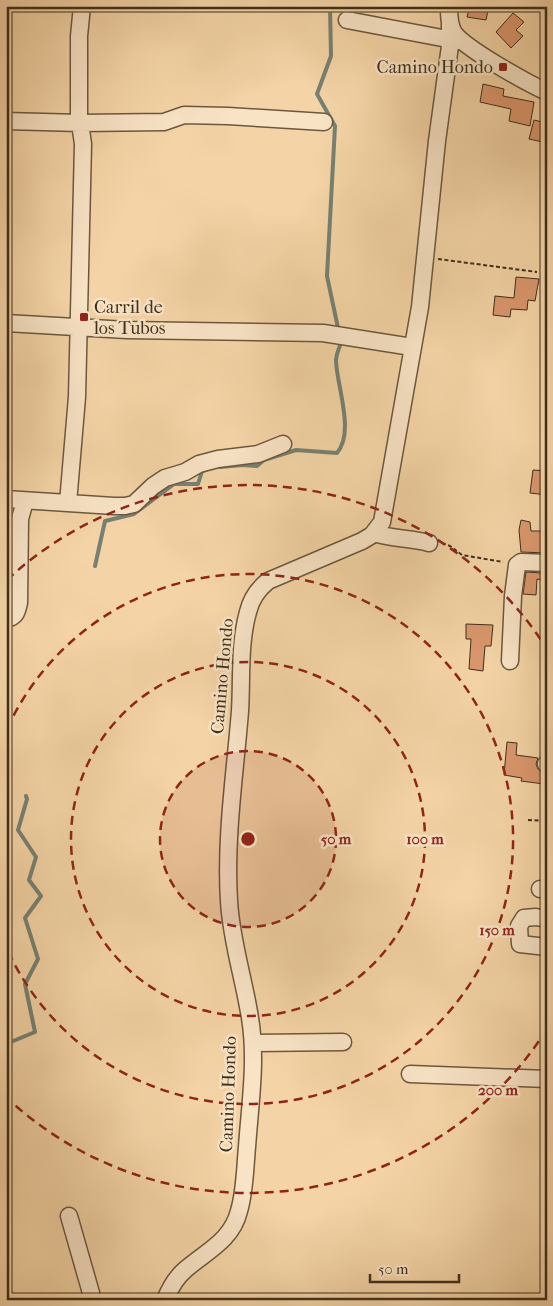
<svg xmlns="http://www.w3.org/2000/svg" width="553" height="1306" font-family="'IM FELL French Canon',serif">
	<rect width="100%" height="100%" fill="#f4d4a6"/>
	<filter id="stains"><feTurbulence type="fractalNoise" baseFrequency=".004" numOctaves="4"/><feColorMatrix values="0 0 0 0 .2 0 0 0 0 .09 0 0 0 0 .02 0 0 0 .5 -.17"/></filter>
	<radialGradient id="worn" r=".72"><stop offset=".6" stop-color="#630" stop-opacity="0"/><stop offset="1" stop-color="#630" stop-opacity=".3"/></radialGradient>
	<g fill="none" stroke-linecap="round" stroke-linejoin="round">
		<path stroke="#768173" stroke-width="4" d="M 330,6 L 331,56 L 317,94 L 335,126 L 327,276 L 338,328
			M 220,467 L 243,465 L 257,466 L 264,460 L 296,450 L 337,453 C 355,432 337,387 336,361 C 336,355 339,348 341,343
			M 95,566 L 105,521 L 134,514 L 174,484 L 198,484 L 202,471 L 206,470
			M 6,1044 L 35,1032 L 25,984 L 38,959 L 25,918 L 41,896 L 29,880 L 36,857 L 18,830 L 27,799 L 26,796"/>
	</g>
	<path fill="#db976d" stroke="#3e2f1d" d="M 470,6 L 489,6 L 486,20 L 467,17 Z
		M 513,13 L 524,22 L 516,30 L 523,36 L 511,48 L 496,32 Z
		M 483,84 L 504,89 L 503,96 L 534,102 L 530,126 L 509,121 L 511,109 L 480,102 Z
		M 534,120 L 547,123 L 547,143 L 529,139 Z
		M 516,277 L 539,279 L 535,301 L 528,300 L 527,310 L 511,309 L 510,317 L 493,315 L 495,296 L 514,298 Z
		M 533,470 L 547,471 L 547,495 L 530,493 Z
		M 521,520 L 530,522 L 531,531 L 544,531 L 544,541 L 547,541 L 547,553 L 521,552 L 519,530 Z
		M 526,572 L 542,573 L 542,580 L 537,579 L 536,595 L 523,594 Z
		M 466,624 L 493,625 L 491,646 L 485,646 L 483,671 L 469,669 L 471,639 L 466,639 Z
		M 507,742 L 517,743 L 516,755 L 538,758 L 536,764 L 538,769 L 544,774 L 544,784 L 521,781 L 522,778 L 504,775 Z"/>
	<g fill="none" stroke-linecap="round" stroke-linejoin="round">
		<g stroke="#6c583f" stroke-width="19">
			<path id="minor" d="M 449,6 C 449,15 449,25 454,33 C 466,49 527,83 547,92
				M 347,20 L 458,41
				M 6,121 L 80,123 L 164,122 L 184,115 L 228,116 L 324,122
				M 6,323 L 127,330 L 323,333 L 412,347
				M 6,499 L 114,506 L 125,506 L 134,504 L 153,486 L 165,478 L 185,472 L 199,464 L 218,459 L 258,454 L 283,444
				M 68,503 L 77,397 L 83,144 L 79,116 L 79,36 L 82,6
				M 374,533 C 392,539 410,538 429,543
				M 6,619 C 16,617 17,612 19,603 L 20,519 L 25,501
				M 510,661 L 513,596 L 517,565 L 521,562 L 547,563
				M 546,764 L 547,764
				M 540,889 L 547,889
				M 547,919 L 536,917 L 524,918 L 519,926 L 520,944 L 547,947
				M 253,1043 L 343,1042
				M 410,1074 L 547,1079
				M 69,1216 L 93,1300
				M 165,1300 C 170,1288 176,1277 186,1269 C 207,1251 232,1240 239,1211 C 245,1191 245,1168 247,1147 C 250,1104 257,1060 250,1018 C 244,979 231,940 229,901 C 225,838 235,774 240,711 C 242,679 239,644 248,612 C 251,599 258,589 268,581 L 362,541 L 372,535 L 382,522 L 420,307 L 437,141 L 450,46 L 450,23"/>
		</g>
		<path stroke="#3e2f1d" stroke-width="2" stroke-dasharray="4 2.5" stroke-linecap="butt" d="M 438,259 L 537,272
			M 442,543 L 450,546 L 462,555 L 503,562
			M 528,820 L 547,821"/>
		<use href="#minor" stroke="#f8e3c5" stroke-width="16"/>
	</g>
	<circle cx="248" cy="839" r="88" fill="#8f2418" fill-opacity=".12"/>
	<g fill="none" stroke="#8f2418" stroke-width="2.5" stroke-dasharray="9 6">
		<circle cx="248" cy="839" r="88"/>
		<circle cx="248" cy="839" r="177"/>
		<path d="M7 729A265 265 0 1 1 7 949"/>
		<path d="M547 1029A354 354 0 0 1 7 1098M7 580A354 354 0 0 1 547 649"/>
	</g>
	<g fill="#8f2418" stroke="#f8e3c5" stroke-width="2">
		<rect x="498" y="62" width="10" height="10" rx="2.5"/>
		<rect x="79" y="312" width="10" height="10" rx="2.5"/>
	</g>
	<g text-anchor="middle" stroke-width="5" stroke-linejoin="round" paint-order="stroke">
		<g font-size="18" fill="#3e2f1d" stroke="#f8e3c5" text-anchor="end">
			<text x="493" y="73">Camino Hondo</text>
			<text x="94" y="313" text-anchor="start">Carril de<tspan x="94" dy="21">los Tubos</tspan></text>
		</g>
		<g font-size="18" fill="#3e2f1d" stroke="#f8e3c5">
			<text transform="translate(222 676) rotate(-85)" y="6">Camino Hondo</text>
			<text transform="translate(228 1094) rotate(-88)" y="6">Camino Hondo</text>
		</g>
	</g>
	<circle cx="248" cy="839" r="8" fill="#8f2418" stroke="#f8e3c5" stroke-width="2.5"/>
	<g font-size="15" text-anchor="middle" font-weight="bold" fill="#8f2418" stroke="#f8e3c5" stroke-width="5" stroke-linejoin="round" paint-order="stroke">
		<text x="336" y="844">50 m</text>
		<text x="425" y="844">100 m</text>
		<text x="497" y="935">150 m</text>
		<text x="498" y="1095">200 m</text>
	</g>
	<rect width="553" height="1306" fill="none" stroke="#f4d4a6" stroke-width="25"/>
	<rect x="8" y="8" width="538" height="1291" fill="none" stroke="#3e2f1d" stroke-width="2.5"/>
	<rect x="12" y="12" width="528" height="1281" fill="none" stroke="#3e2f1d"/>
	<path d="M370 1274v8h89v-8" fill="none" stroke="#3e2f1d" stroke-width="2.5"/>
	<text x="378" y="1274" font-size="15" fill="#3e2f1d" stroke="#f8e3c5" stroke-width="4" paint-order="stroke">50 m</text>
	<rect width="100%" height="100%" filter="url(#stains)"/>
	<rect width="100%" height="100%" fill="url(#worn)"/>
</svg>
